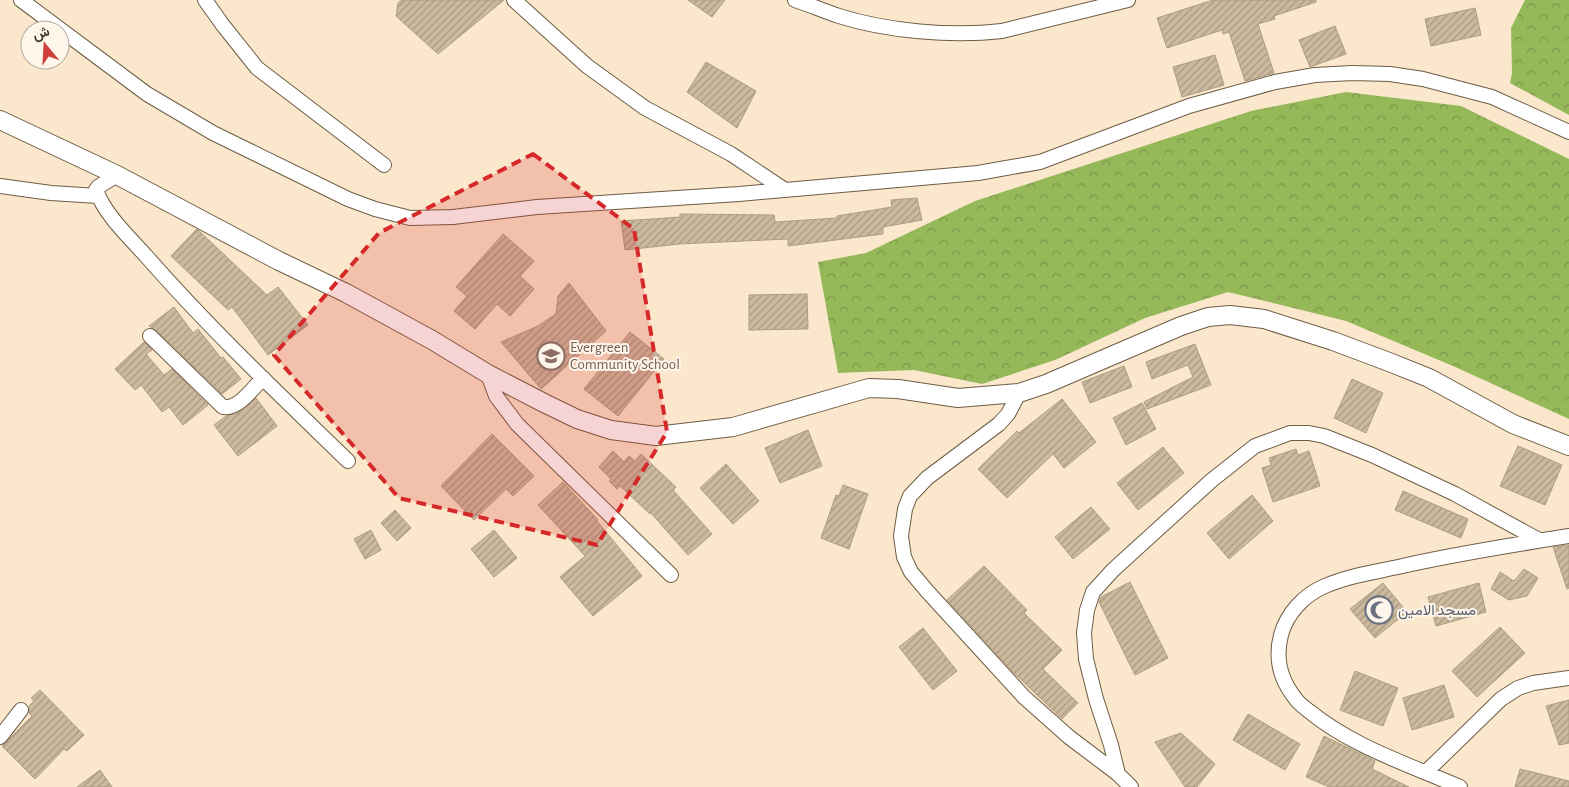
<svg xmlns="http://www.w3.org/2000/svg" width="1569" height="787" font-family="'Alegreya Sans',Vazirmatn,sans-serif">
	<defs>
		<pattern id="forest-crowns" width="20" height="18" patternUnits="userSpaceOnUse" patternTransform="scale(1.25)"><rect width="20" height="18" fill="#95b859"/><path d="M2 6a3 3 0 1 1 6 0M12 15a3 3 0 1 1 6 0" fill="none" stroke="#7b964a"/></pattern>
		<pattern id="building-hatch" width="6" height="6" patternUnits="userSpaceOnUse" patternTransform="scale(1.25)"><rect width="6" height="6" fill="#ccba9f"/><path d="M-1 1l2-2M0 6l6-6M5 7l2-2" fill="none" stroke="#a79882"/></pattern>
	</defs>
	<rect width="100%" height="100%" fill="#fae7cc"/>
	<path fill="url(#forest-crowns)" d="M 1525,0 L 1569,0 L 1569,115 L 1510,83 L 1512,73 L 1511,28 Z
		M 1346,92 L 1461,106 L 1569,159 L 1569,419 L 1453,366 L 1346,321 L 1228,292 L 1145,318 L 1055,360 L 982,384 L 914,370 L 838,373 L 818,262 L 866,253 L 975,201 L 1251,111 Z"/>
	<path fill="url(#building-hatch)" stroke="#ae9d83" d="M 402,0 L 504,0 L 438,54 L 396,16 L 398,3 Z
		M 688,0 L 725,0 L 712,17 Z
		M 1213,0 L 1316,0 L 1316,2 L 1274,16 L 1275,19 L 1258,24 L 1274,73 L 1245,81 L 1229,32 L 1223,34 L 1222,30 L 1167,48 L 1157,18 Z
		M 1475,8 L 1481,35 L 1431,46 L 1425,19 Z
		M 1335,26 L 1346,54 L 1310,67 L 1299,40 Z
		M 1215,55 L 1224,85 L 1182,97 L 1173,67 Z
		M 706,62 L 756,91 L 737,128 L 687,92 Z
		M 917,198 L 922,220 L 883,227 L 883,234 L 788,246 L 788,239 L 679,244 L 625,250 L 621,221 L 680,217 L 680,214 L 774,215 L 775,222 L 837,218 L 837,216 L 892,207 L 891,200 Z
		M 197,229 L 267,295 L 278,287 L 308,325 L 268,355 L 232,307 L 228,310 L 171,256 Z
		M 503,234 L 534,261 L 520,276 L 534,289 L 510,316 L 497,304 L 475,329 L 454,311 L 467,296 L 456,287 Z
		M 569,283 L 606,331 L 541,389 L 501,342 L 538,326 L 556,314 L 558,296 Z
		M 807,294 L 808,329 L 749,330 L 749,295 Z
		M 174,307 L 193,333 L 198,329 L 221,358 L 223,357 L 241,379 L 222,394 L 156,330 L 149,326 Z
		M 630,332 L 664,359 L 618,416 L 584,389 Z
		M 144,342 L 152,350 L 146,354 L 164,375 L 172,369 L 208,405 L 183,425 L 169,407 L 162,412 L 141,385 L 135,390 L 115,369 Z
		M 1195,344 L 1211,385 L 1147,409 L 1144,402 L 1193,377 L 1188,365 L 1152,379 L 1146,362 Z
		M 1124,366 L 1132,387 L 1090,403 L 1082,382 Z
		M 1352,379 L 1383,393 L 1366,433 L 1334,418 Z
		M 256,398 L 277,426 L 238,456 L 214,425 L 226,416 L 237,413 L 244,409 Z
		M 1062,399 L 1096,442 L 1064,468 L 1053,454 L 1007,498 L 978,469 L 1017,431 L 1019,433 Z
		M 1142,403 L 1156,429 L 1126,445 L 1113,418 Z
		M 808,430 L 822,466 L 780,483 L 765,448 Z
		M 492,434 L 534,476 L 513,496 L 506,489 L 474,520 L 441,486 Z
		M 1518,446 L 1562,465 L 1545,505 L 1500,486 Z
		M 1163,447 L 1184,473 L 1138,510 L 1117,483 Z
		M 1296,449 L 1298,455 L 1309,451 L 1320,486 L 1273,502 L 1262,468 L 1271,465 L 1269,458 Z
		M 613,451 L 624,462 L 629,456 L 635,461 L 641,454 L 676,487 L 673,490 L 712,534 L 688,555 L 651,513 L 650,514 L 620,486 L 617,489 L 609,481 L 611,479 L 599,467 Z
		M 726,464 L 759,501 L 733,524 L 700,488 Z
		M 563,482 L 598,520 L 597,521 L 642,576 L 593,616 L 560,577 L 585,556 L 538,505 Z
		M 843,485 L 868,494 L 849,549 L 821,538 L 836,495 L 839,496 Z
		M 1403,491 L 1468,519 L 1461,538 L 1395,510 Z
		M 1252,495 L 1273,521 L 1229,559 L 1207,533 Z
		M 1091,507 L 1110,529 L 1073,559 L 1055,537 Z
		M 395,510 L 411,528 L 397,541 L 381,523 Z
		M 371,530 L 381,550 L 365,559 L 354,539 Z
		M 494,530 L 517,558 L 494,577 L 471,549 Z
		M 1569,545 L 1569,588 L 1567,589 L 1553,547 Z
		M 984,566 L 1027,610 L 1024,613 L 1062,650 L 1043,669 L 1078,703 L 1062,719 L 1013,672 L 947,600 Z
		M 1524,569 L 1538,578 L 1527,596 L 1509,600 L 1491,589 L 1500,572 L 1514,581 Z
		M 1130,582 L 1168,658 L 1135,675 L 1099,602 L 1101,597 Z
		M 1383,583 L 1407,612 L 1375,638 L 1350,609 Z
		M 1479,583 L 1486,612 L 1436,626 L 1428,597 Z
		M 1500,627 L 1525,653 L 1477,697 L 1452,671 Z
		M 923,628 L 957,671 L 933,690 L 899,647 Z
		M 1355,671 L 1398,688 L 1383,726 L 1340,710 Z
		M 1444,685 L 1454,717 L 1412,730 L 1403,698 Z
		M 40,690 L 84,735 L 67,751 L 64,749 L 35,779 L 2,746 L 32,716 L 29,713 L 29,706 L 34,701 L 31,698 Z
		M 1569,700 L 1569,743 L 1559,745 L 1546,706 Z
		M 1248,714 L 1300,744 L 1285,770 L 1233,740 Z
		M 1181,733 L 1215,764 L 1197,787 L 1185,787 L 1155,742 Z
		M 1324,736 L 1375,761 L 1372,769 L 1409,787 L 1329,787 L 1306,777 Z
		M 1520,769 L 1569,781 L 1569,787 L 1515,787 Z
		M 100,770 L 112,787 L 77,787 Z"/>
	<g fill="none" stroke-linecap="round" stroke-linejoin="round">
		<g stroke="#6d5d45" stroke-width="16">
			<path id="minor" d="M 21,0 L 147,94 L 213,133 L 348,199 L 375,209 L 410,218 L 453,217 L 537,207 L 739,194 L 978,173 L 1040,162 L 1189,106 L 1275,82 L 1315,75 L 1352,73 L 1390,74 L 1423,79 L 1492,97 L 1569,132
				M 205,0 L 222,24 L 257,68 L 384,165
				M 514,0 L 587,66 L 645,108 L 731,154 L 785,190
				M 795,0 C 810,5 824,11 839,16 C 886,31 952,37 1002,31 L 1128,0
				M 117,175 L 98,187 L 96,190 C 105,215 129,237 147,257 C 210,329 280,395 348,461
				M 0,186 L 51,193 L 98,196
				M 150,336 L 223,407 C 238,410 253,388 263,378
				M 488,374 L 496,396 L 517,424 L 671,575
				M 1019,393 L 1008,414 L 999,424 L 927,478 L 910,496 L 905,509 L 901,536 L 904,557 L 911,572 L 927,591 L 1024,697 L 1069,737 L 1118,774 L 1131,787
				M 0,737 L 21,710
				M 1426,772 L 1501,699 L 1518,688 L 1533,683 L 1569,678
				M 1118,774 L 1111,745 L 1096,699 L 1086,659 L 1084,633 L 1087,610 L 1093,592 L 1113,570 L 1212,480 L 1255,446 L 1290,433 L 1309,433 L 1324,436 L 1372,455 L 1455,494 L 1539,540
				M 1460,787 C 1410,765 1351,746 1309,711 C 1304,707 1298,703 1295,698 C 1280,679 1275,658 1281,635 C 1287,613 1304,595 1325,586 C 1348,576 1374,572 1398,567 C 1455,554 1512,545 1569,536"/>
		</g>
		<g stroke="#6d5d45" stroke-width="20">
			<path id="tertiary" d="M 0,120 L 117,175 L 279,261 L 346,293 L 432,340 L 488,374 L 544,403 L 577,419 L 611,430 L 656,436 L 733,427 L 869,388 L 898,389 L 958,398 L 1019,393 L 1046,384 L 1181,326 L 1208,317 L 1230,315 L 1264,319 L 1333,341 L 1389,362 L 1429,378 L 1513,424 L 1569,446"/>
		</g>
		<use href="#minor" stroke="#fff" stroke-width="14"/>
		<use href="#tertiary" stroke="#fff" stroke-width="18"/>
	</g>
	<path fill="#d62828" fill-opacity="0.2" stroke="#d62828" stroke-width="4" stroke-dasharray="10 6" stroke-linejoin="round" d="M 533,154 L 634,229 L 667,432 L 597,545 L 399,498 L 274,355 L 379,233 Z"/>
	<defs>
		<g id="school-ring" transform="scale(1.4375)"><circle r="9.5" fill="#fef6eb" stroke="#8d6e63" stroke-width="1.5"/><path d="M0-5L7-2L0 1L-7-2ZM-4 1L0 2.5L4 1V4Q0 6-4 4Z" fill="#8d6e63"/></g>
		<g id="mosque-ring" transform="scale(1.4375)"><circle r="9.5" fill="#fef6eb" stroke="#6b7280" stroke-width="1.5"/><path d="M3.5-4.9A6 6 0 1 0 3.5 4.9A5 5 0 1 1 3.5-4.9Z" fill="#6b7280"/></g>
	</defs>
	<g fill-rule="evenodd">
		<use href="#school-ring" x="551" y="356"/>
		<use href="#mosque-ring" x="1379" y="610"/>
	</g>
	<g text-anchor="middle" stroke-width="4" stroke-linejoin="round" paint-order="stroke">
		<g font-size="15" fill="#785e54" stroke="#fef6eb" text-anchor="start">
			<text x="570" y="352">Evergreen<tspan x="570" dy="17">Community School</tspan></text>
		</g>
		<g font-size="15" fill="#5b616d" stroke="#fef6eb" text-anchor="start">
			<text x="1398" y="615">مسجد الامين</text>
		</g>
	</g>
	<g transform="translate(45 45) rotate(342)"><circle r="24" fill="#fef6eb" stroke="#b1a99e"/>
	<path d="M0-4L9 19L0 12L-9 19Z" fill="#d0413e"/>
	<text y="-8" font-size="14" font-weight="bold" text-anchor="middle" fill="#3d362b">ش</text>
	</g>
</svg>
